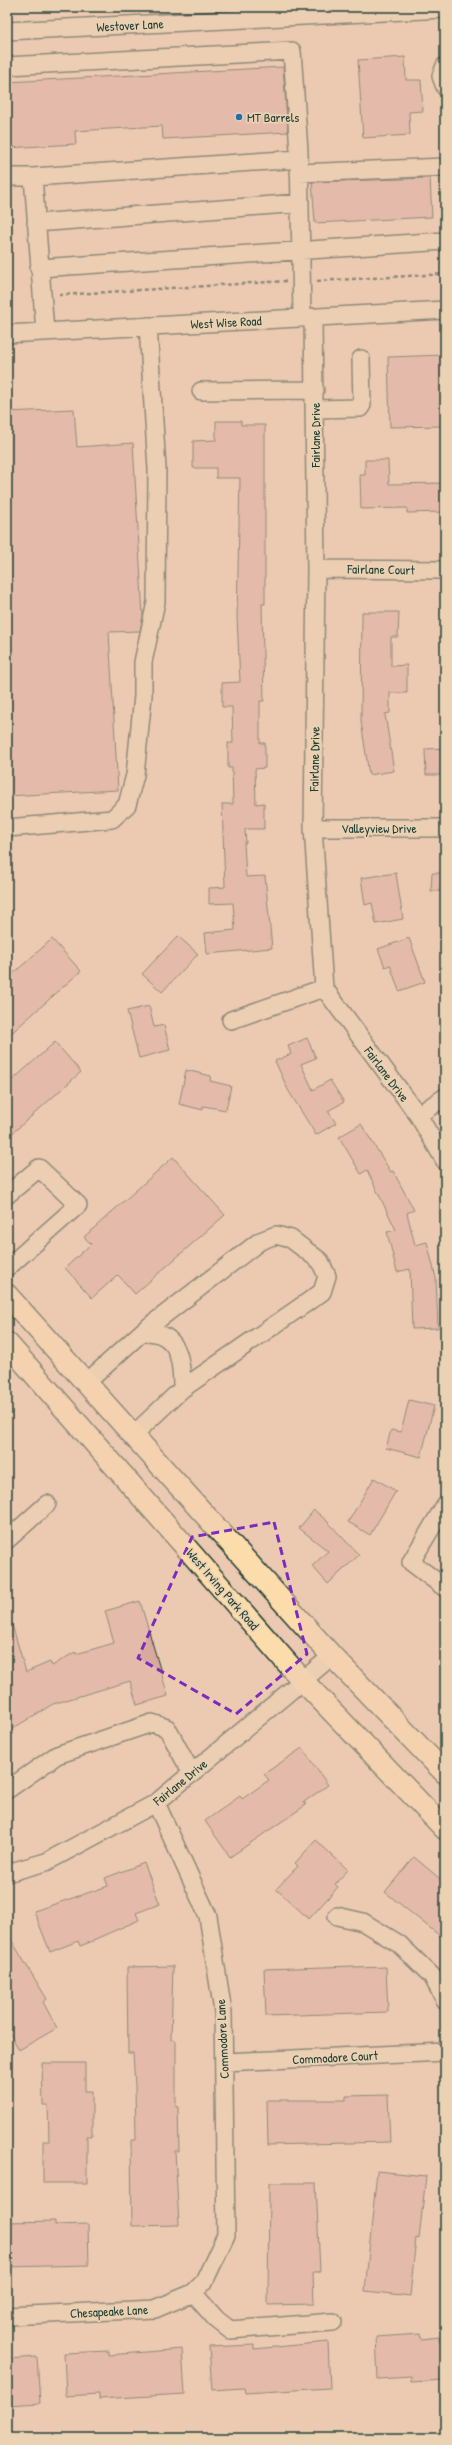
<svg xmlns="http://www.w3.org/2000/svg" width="452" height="2445" font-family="'Patrick Hand',sans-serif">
	<rect width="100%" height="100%" fill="#eccab2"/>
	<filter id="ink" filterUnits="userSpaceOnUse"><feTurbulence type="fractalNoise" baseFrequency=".025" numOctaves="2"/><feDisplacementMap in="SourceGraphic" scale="8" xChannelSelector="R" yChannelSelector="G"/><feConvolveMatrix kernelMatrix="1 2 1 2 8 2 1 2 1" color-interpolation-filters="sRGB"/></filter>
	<g filter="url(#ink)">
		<path fill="#d9a89f" stroke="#1f3d34" d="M 405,57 L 406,80 L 421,80 L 423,111 L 409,112 L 410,135 L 363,138 L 358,60 Z
			M 283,67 L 288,132 L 163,139 L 162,126 L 75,131 L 76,144 L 7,148 L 7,82 Z
			M 430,178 L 432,217 L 315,223 L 312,182 Z
			M 444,355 L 445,426 L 390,427 L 388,357 Z
			M 74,409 L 77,447 L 133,443 L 143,616 L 140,631 L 109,632 L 118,790 L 7,796 L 7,412 Z
			M 216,421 L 241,421 L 241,425 L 265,425 L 265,604 L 262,604 L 264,701 L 260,701 L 260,743 L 265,743 L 265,768 L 255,769 L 256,804 L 264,803 L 264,829 L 245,829 L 246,843 L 244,843 L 246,877 L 265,876 L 272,948 L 207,954 L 205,933 L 235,930 L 233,903 L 209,904 L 209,888 L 225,887 L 222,804 L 233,804 L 232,768 L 228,768 L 228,743 L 233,743 L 232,707 L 222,707 L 222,683 L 240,682 L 237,617 L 240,478 L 216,478 L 216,468 L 193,468 L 193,441 L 216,440 Z
			M 365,460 L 388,460 L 389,484 L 445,483 L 445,512 L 407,513 L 407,508 L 361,509 L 360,475 L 365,475 Z
			M 362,612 L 399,612 L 398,637 L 391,637 L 391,666 L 407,665 L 407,693 L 390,693 L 390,713 L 385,714 L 394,771 L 369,775 L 361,721 Z
			M 445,748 L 445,775 L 426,775 L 425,749 Z
			M 396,873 L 403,919 L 376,924 L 372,903 L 365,905 L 361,878 Z
			M 432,873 L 445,873 L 445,891 L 431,891 Z
			M 178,936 L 198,954 L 162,992 L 142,974 Z
			M 409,938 L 425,982 L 399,991 L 390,965 L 385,967 L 378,949 Z
			M 52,939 L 81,971 L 7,1037 L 7,979 Z
			M 149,1006 L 154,1027 L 164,1025 L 170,1050 L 139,1058 L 127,1011 Z
			M 307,1038 L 316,1058 L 301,1064 L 313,1090 L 330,1080 L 344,1102 L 328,1111 L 336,1123 L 316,1135 L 288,1090 L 275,1061 L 291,1054 L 288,1046 Z
			M 55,1042 L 81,1072 L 7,1138 L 7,1085 Z
			M 186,1070 L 211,1076 L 210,1081 L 231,1086 L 226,1110 L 203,1106 L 203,1110 L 179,1104 Z
			M 361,1124 L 391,1172 L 393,1171 L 414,1210 L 407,1213 L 415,1245 L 427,1242 L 436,1278 L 438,1328 L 412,1329 L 410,1269 L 397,1272 L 387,1232 L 396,1230 L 367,1170 L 361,1174 L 339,1137 Z
			M 173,1157 L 225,1215 L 135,1294 L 118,1275 L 92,1298 L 65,1268 L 91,1244 L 84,1237 Z
			M 409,1400 L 434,1406 L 421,1457 L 386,1448 L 391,1430 L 401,1432 Z
			M 374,1478 L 396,1491 L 370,1535 L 348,1522 Z
			M 314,1510 L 327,1521 L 359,1555 L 328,1584 L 312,1566 L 328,1551 L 299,1528 Z
			M 140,1601 L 168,1696 L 137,1705 L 130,1681 L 53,1704 L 7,1732 L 7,1621 L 11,1621 L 26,1672 L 50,1662 L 52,1666 L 75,1652 L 76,1654 L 114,1643 L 105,1611 Z
			M 302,1748 L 328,1785 L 304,1802 L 306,1805 L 230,1857 L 205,1821 L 240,1796 L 242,1799 L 269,1780 L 264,1774 Z
			M 316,1840 L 348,1870 L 335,1884 L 338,1887 L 309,1919 L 276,1889 L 298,1866 L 295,1863 Z
			M 414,1857 L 445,1883 L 445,1940 L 385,1892 Z
			M 144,1863 L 160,1904 L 136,1913 L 139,1920 L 93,1940 L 93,1941 L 80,1946 L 78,1941 L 50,1952 L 34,1911 L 108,1886 L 105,1878 Z
			M 7,1933 L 47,1999 L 43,2002 L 57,2028 L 19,2050 L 7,2028 Z
			M 173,1966 L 171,2040 L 176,2040 L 176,2107 L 178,2107 L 179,2151 L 175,2151 L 179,2225 L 132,2226 L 131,2140 L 136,2140 L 135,2086 L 133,2053 L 128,2053 L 127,1967 Z
			M 354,1966 L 354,1968 L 386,1967 L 388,2012 L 266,2016 L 264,1969 Z
			M 42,2063 L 85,2063 L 85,2091 L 92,2091 L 92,2136 L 87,2136 L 87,2183 L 43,2183 L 43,2141 L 49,2141 L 48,2105 L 43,2105 Z
			M 388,2095 L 390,2142 L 268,2145 L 267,2100 L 346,2100 L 346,2096 Z
			M 377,2171 L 426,2176 L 419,2239 L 416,2238 L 410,2296 L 365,2291 Z
			M 269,2183 L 316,2183 L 320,2272 L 313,2272 L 314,2304 L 268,2305 Z
			M 55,2221 L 55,2225 L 88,2224 L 89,2265 L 7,2267 L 7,2222 Z
			M 420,2334 L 421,2339 L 439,2337 L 439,2341 L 445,2341 L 445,2380 L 411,2382 L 411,2377 L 378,2379 L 376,2337 Z
			M 328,2342 L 330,2388 L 245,2393 L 244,2388 L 212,2390 L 209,2347 L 254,2345 L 254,2349 Z
			M 182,2349 L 185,2394 L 99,2399 L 99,2394 L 66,2396 L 64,2353 L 109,2351 L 109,2355 Z
			M 37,2357 L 40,2403 L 7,2405 L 7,2359 Z"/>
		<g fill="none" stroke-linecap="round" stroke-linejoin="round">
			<g stroke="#1f3d34" stroke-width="20">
				<path id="minor" d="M 7,31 L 445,9
					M 7,66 L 292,51 L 299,151 L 302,318
					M 445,66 L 441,76 L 445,87
					M 299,173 L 445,167
					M 7,177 L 33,177 L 45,332
					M 33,177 L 299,159
					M 36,223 L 300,203
					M 39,268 L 445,241
					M 313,318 L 316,569 L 313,828 L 324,988 L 418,1115 L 445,1161
					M 7,334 L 445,310
					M 201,391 L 315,390
					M 315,409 L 360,408 L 362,405 L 361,359
					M 316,569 L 445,570
					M 7,828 L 112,819 L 127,805 L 135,775 L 143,696 L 143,662 L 156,602 L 157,469 L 148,326
					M 313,828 L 445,828
					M 231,1020 L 324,988
					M 418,1115 L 445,1097
					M 7,1195 L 39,1168 L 78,1205 L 7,1268
					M 142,1332 L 260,1241 L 276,1235 L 291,1239 L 320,1261 L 327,1276 L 322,1292 L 182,1389
					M 86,1383 L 142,1332 C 179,1330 182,1360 182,1389 L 132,1436
					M 445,1505 L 411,1562 L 445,1588
					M 7,1540 L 47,1504
					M 7,1790 L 57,1755 L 152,1723 L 167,1728 L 192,1774
					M 7,1873 L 46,1862 L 156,1803 L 332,1656
					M 337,1916 L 363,1922 L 399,1944 L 432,1976 L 445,2000
					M 225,2062 L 445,2052
					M 193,2293 L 216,2319 L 230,2330 L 333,2322
					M 7,2316 L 155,2309 L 193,2293 L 204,2282 L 226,2235 L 223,2012 L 208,1916 L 156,1803"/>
			</g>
			<g stroke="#1f3d34" stroke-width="24">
				<path id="major" d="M 7,1295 L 332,1656 L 445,1773
					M 7,1343 L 303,1681 L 445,1829"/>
			</g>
			<path stroke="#1f3d34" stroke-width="2.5" stroke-dasharray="4 3" stroke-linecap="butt" d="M 317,281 L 445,274
				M 59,295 L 286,281"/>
			<use href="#minor" stroke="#ead2b3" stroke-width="17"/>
			<use href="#major" stroke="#fddcac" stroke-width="21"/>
		</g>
	</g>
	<path d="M0 0H452V2445H0ZM 274,1522 L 307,1654 L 236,1714 L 138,1658 L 192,1537 Z" fill="#eccab2" fill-opacity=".55" fill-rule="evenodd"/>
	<path fill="none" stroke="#7b2cbf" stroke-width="3" stroke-dasharray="8 5" stroke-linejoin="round" d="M 274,1522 L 307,1654 L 236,1714 L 138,1658 L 192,1537 Z"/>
	<circle fill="#1f6fb2" stroke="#ead2b3" stroke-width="1.5" cx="239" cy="117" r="4"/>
	<g text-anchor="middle" stroke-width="3.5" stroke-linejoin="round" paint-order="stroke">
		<g font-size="13" fill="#1f3d34" stroke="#ead2b3">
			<text transform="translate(130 25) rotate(-3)" y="5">Westover Lane</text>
			<text transform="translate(226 322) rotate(-3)" y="5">West Wise Road</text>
			<text transform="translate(315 435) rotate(-90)" y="5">Fairlane Drive</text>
			<text transform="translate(381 569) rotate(1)" y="5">Fairlane Court</text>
			<text transform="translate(314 759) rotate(-89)" y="5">Fairlane Drive</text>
			<text x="379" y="833">Valleyview Drive</text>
			<text transform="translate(387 1074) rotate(53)" y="5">Fairlane Drive</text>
			<text transform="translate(223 1589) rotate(49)" y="5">West Irving Park Road</text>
			<text transform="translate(180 1782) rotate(-39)" y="5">Fairlane Drive</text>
			<text transform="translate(222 2039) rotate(-93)" y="5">Commodore Lane</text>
			<text transform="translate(335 2057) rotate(-3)" y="5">Commodore Court</text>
			<text transform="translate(109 2311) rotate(-3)" y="5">Chesapeake Lane</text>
		</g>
		<g font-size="13" fill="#1f3d34" stroke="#ead2b3" text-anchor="start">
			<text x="247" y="122">MT Barrels</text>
		</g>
	</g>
	<rect width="452" height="2445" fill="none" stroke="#ead2b3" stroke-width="24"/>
	<rect x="12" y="12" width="428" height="2421" fill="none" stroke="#1f3d34" stroke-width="1.5" filter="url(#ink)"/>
</svg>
